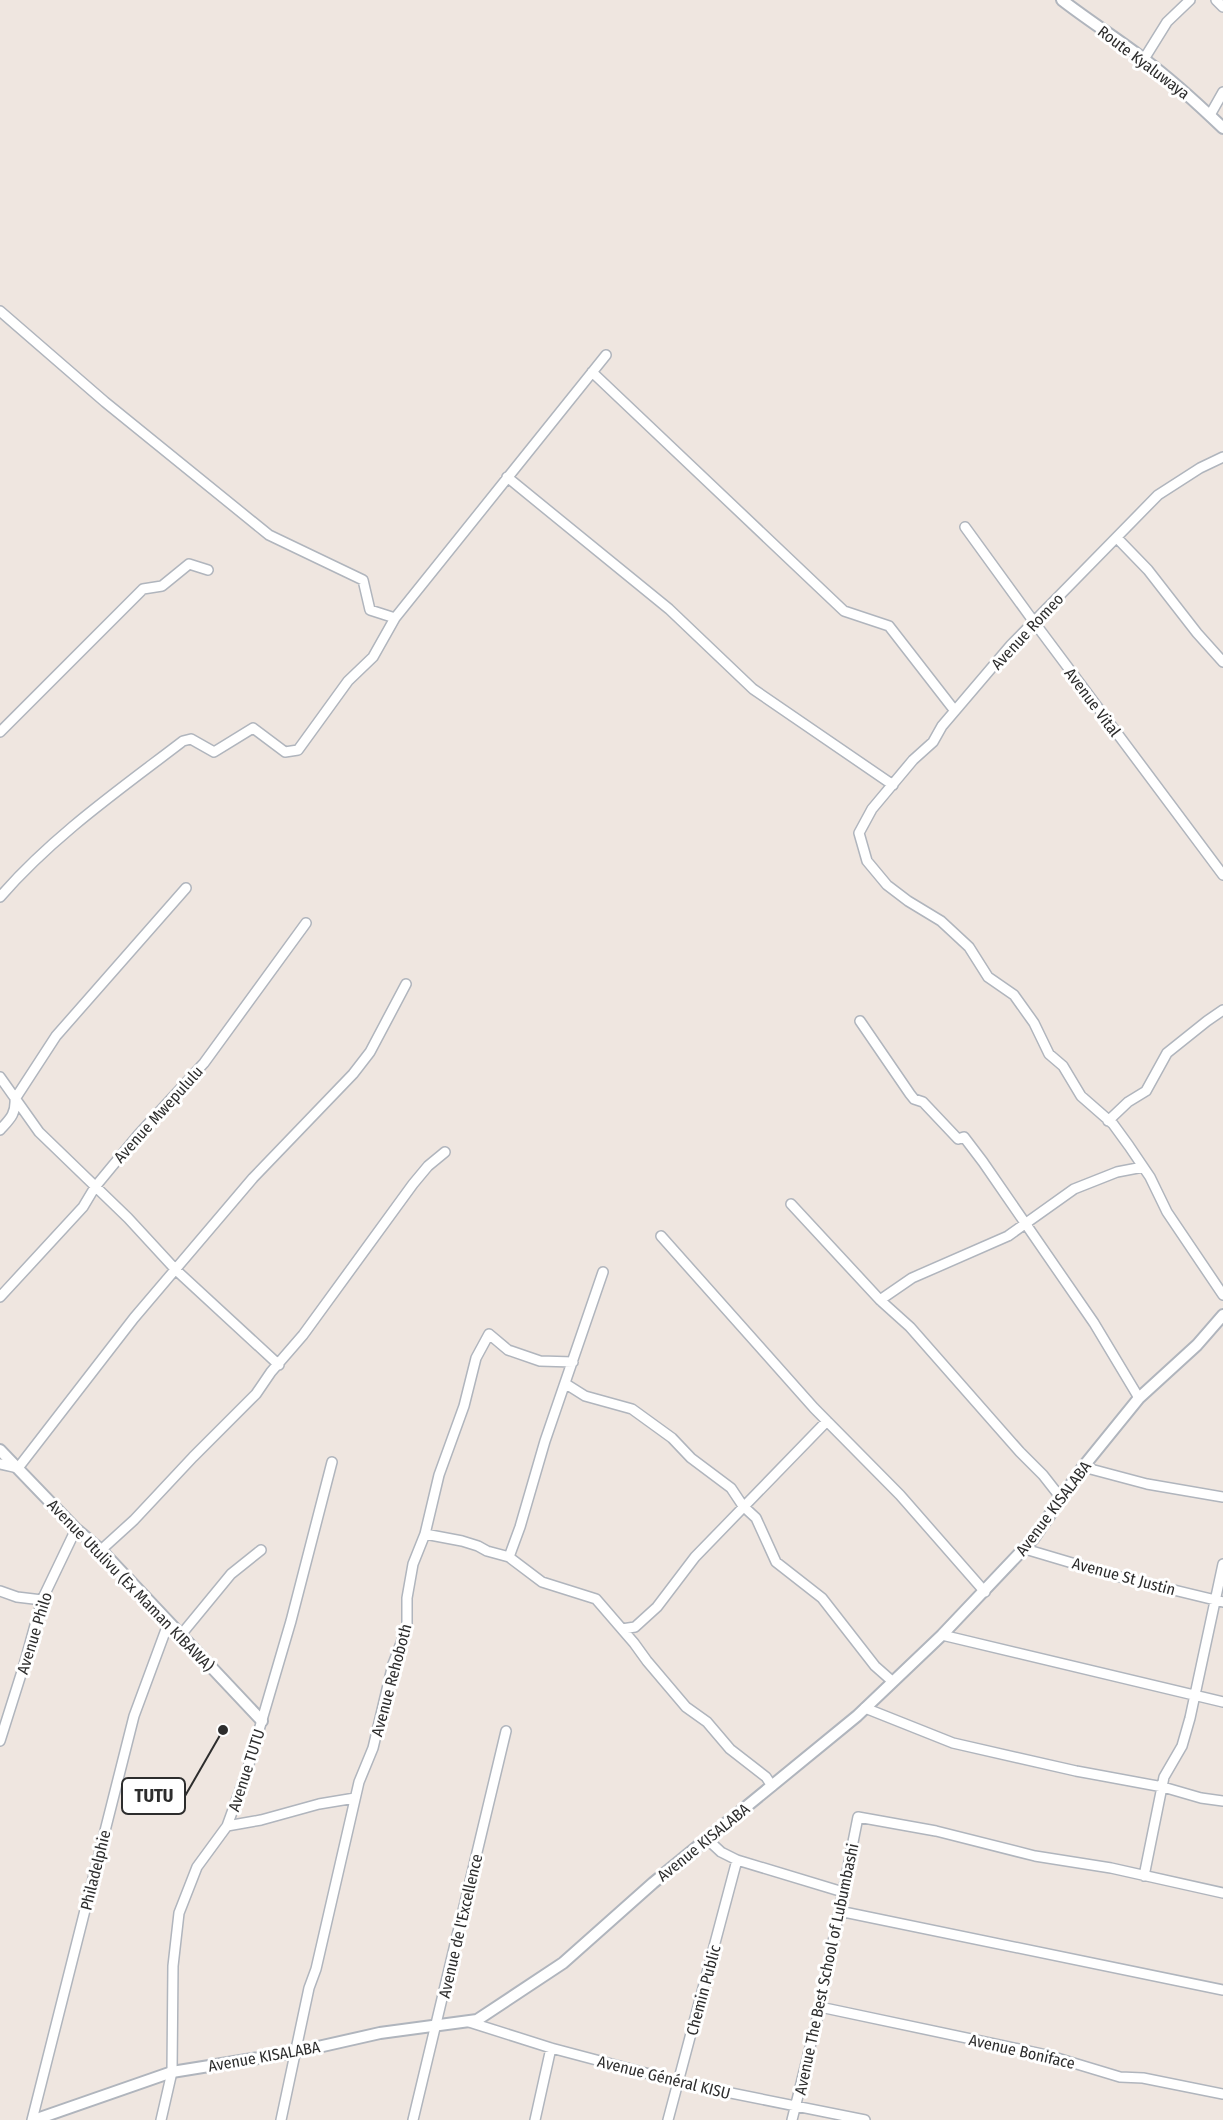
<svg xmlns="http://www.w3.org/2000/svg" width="1223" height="2120" font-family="'Fira Sans Condensed',sans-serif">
	<rect width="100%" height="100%" fill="#efe6e0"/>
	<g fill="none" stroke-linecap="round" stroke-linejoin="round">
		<g stroke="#b0b5bd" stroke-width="12">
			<path id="minor" d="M 1216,0 L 1223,7
				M 1144,59 L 1167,22 L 1190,0
				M 1210,115 L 1223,92
				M 0,311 L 105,402 L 269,535 L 363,580 L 370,610 L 395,618
				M 592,372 L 844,611 L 889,626 L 955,711
				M 1223,457 L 1200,468 L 1158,495 L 1011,645 L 942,726 L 933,742 L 913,760 L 872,809 L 859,833 L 867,861 L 887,885 L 908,901 L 941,921 L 969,947 L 988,977 L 1014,995 L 1034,1023 L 1049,1054 L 1063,1066 L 1081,1096 L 1113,1124 L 1129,1146 L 1150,1177 L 1167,1212 L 1223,1295
				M 507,477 L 669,609 L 753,689 L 893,785
				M 965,527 L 1034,622 L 1223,875
				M 1117,538 L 1148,570 L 1197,633 L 1223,662
				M 0,732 L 143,589 L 162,586 L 189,564 L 208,570
				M 0,897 C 53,836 119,790 183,741 L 191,739 L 214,752 L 253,728 L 285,752 L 298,750 L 348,681 L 373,657 L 395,618 L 606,355
				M 860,1021 L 910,1094 L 914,1099 L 923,1102 L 958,1139 L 964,1137 L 983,1162 L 1094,1323 L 1139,1398
				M 0,1077 L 39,1132 L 128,1218 L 176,1270 L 279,1365
				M 1108,1121 L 1128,1102 L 1146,1091 L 1167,1053 L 1207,1021 L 1223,1010
				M 0,1130 C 10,1119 16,1114 15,1099 L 56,1036 L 186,888
				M 791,1204 L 880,1300 L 910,1327 L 1020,1452 L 1043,1475 L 1061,1498
				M 661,1236 L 814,1408 L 900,1495 L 985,1592
				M 0,1297 L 83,1207 L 95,1187 L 138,1135 L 204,1063 L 306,923
				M 880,1300 L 912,1278 L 1008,1236 L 1074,1189 L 1117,1172 L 1143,1167
				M 566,1384 L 585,1396 L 632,1409 L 672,1438 L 691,1458 L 731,1488 L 743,1506 L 756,1518 L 776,1562 L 822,1598 L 875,1666 L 892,1681
				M 0,1464 L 18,1468 L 134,1318 L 253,1178 L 353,1074 L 370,1052 L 406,984
				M 1083,1467 L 1147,1484 L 1223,1497
				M 425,1534 L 462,1541 L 478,1546 L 487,1551 L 509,1557 L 542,1582 L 596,1599 L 634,1643 L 647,1661 L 686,1707 L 707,1722 L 730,1749 L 766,1777 L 772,1786
				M 1025,1549 L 1116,1576 L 1223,1602
				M 101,1550 L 134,1520 L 193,1457 L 256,1394 L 271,1372 L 303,1335 L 413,1184 L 428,1166 L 445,1152
				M 509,1557 L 520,1527 L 545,1441 L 603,1272
				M 0,1591 L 17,1597 L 42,1600
				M 622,1629 L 635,1627 L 657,1607 L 695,1557 L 827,1421
				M 942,1635 L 1223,1702
				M 180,1636 L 231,1574 L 261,1550
				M 865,1708 L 953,1743 L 1076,1771 L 1163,1787 L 1201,1798 L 1223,1801
				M 0,1741 L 24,1665 L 42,1600 L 76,1529
				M 227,1826 L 261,1820 L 319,1804 L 355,1798
				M 707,1839 L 721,1852 L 737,1860 L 843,1892
				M 1144,1876 L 1164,1777 L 1182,1746 L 1190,1718 L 1223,1564
				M 839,1911 L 1223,1990
				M 820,2007 L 1047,2055 L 1120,2077 L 1143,2078 L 1223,2094
				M 469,2022 L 551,2048 L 691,2085 L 865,2120
				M 32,2120 L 134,1716 L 168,1624
				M 161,2120 L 172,2072 L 173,1966 L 179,1913 L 197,1867 L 227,1826 L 247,1771 L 291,1621 L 332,1462
				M 281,2120 L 309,1988 L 316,1969 L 359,1782 L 373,1748 L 393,1664 L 407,1627 L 407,1598 L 413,1564 L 425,1534 L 439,1475 L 464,1406 L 476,1358 L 489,1334 L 508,1350 L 540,1361 L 573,1362
				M 413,2120 L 506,1731
				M 535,2120 L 551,2048
				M 668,2120 L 737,1860
				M 792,2120 L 820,2007 L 858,1817 L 936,1831 L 1035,1856 L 1111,1868 L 1223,1893"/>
		</g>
		<g stroke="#b0b5bd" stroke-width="14">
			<path id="tertiary" d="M 1062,0 C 1089,21 1118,39 1145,60 C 1173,81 1198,104 1223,128
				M 0,1450 L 76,1529 L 101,1550 L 262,1721
				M 34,2120 L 172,2072 L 296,2052 L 380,2033 L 477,2020 L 563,1963 L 653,1883 L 857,1716 L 942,1635 L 1033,1539 L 1083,1467 L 1139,1398 L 1197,1345 L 1223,1315"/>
		</g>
		<use href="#minor" stroke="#fff" stroke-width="9"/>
		<use href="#tertiary" stroke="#fff" stroke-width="10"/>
	</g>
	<g text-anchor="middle" stroke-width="6" stroke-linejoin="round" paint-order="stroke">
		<g font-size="16" fill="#2d2d2d" stroke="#fff">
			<text transform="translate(1144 62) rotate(37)" y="6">Route Kyaluwaya</text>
			<text transform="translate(1027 631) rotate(-47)" y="6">Avenue Romeo</text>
			<text transform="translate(1093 702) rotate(53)" y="6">Avenue Vital</text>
			<text transform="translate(158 1114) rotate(-48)" y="6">Avenue Mwepululu</text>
			<text transform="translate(1053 1508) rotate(-53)" y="6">Avenue KISALABA</text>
			<text transform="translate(1124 1576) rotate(15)" y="6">Avenue St Justin</text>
			<text transform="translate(131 1585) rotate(46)" y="6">Avenue Utulivu (Ex Maman KIBAWA)</text>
			<text transform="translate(34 1633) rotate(-73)" y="6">Avenue Philo</text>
			<text transform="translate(391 1680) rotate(-75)" y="6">Avenue Rehoboth</text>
			<text transform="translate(246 1770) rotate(-72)" y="6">Avenue TUTU</text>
			<text transform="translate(703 1842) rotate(-39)" y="6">Avenue KISALABA</text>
			<text transform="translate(95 1870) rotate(-76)" y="6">Philadelphie</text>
			<text transform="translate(460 1926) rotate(-77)" y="6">Avenue de l'Excellence</text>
			<text transform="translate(826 1969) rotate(-78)" y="6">Avenue The Best School of Lubumbashi</text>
			<text transform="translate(703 1990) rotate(-75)" y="6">Chemin Public</text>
			<text transform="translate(1022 2051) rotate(13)" y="6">Avenue Boniface</text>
			<text transform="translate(264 2056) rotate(-10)" y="6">Avenue KISALABA</text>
			<text transform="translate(664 2077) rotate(14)" y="6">Avenue Général KISU</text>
		</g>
	</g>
	<path fill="none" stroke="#2d2d2d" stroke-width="2" d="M223 1730L185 1796"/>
	<circle fill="#2d2d2d" stroke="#fff" stroke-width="2" cx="223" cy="1730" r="6"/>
	<rect fill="#fff" stroke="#2d2d2d" stroke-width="2" x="122" y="1778" width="63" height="36" rx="6"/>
	<g font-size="18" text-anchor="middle" font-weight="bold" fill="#2d2d2d">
		<text x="154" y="1802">TUTU</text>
	</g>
</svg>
